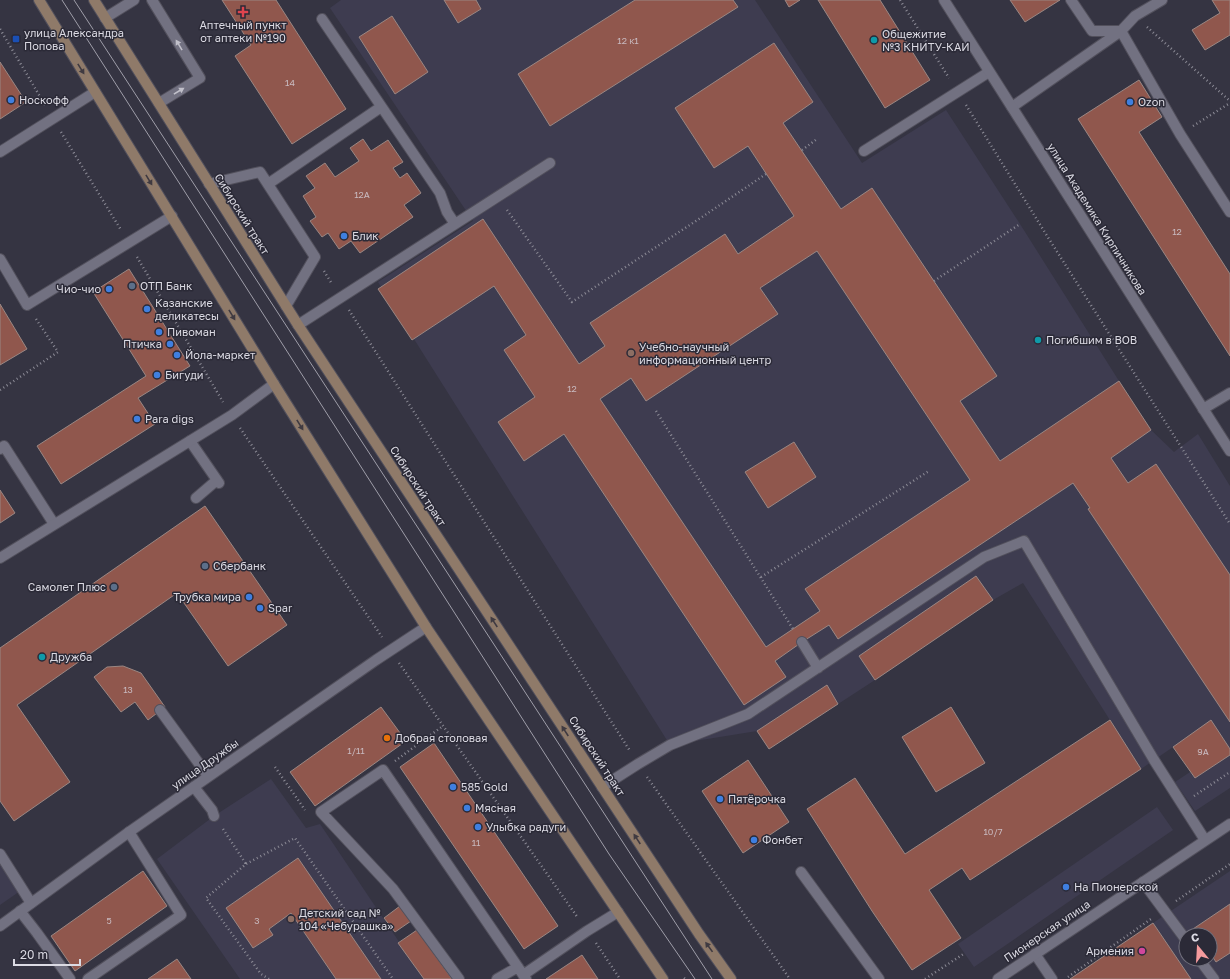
<svg xmlns="http://www.w3.org/2000/svg" width="1230" height="979" font-family="'Golos Text',sans-serif">
	<rect width="100%" height="100%" fill="#353442"/>
	<path fill="#3e3c50" fill-rule="evenodd" d="M 341,0 L 755,0 L 862,163 L 946,110 L 1020,224 L 1119,381 L 1151,430 L 1174,452 L 1198,434 L 1230,486 L 1230,749 L 1211,721 L 1141,769 L 1023,583 L 993,600 L 875,680 L 769,749 L 757,731 L 670,745 L 378,282 L 473,221 L 330,8 Z
		M 1230,755 L 1230,788 L 1195,811 L 1175,782 L 1190,772 L 1195,778 Z
		M 271,779 L 306,828 L 320,824 L 424,979 L 240,979 L 157,859 L 214,816 Z
		M 1157,807 L 1173,830 L 974,967 L 958,944 Z
		M 0,853 L 23,889 L 0,905 Z
		M 1230,871 L 1230,979 L 1191,979 L 1153,923 ZM 1186,935 L 1210,935 L 1210,959 L 1186,959 Z"/>
	<path fill="#90574d" stroke="#9a8783" fill-rule="evenodd" d="M 222,0 L 276,0 L 346,109 L 292,144 L 235,56 L 251,45 Z
		M 444,0 L 476,0 L 481,9 L 458,23 Z
		M 635,0 L 733,0 L 738,7 L 550,126 L 518,74 Z
		M 785,0 L 800,0 L 789,7 Z
		M 818,0 L 880,0 L 930,80 L 885,108 Z
		M 1010,0 L 1060,0 L 1025,22 Z
		M 1212,0 L 1230,0 L 1230,35 L 1205,50 L 1192,30 L 1220,13 Z
		M 392,16 L 428,72 L 395,94 L 359,37 Z
		M 774,43 L 813,102 L 783,123 L 841,209 L 872,188 L 997,376 L 960,401 L 1000,461 L 1119,381 L 1151,430 L 1111,458 L 1128,483 L 1156,464 L 1230,575 L 1230,722 L 1088,509 L 1090,508 L 1073,483 L 838,639 L 829,625 L 802,642 L 775,661 L 786,677 L 744,705 L 564,434 L 524,461 L 498,422 L 535,397 L 504,350 L 526,335 L 494,286 L 412,340 L 378,289 L 483,219 L 579,364 L 605,346 L 590,323 L 725,234 L 738,254 L 794,216 L 748,146 L 714,168 L 675,108 ZM 817,251 L 970,480 L 805,589 L 820,611 L 766,647 L 600,399 L 631,378 L 646,401 L 778,314 L 760,288 Z
		M 0,62 L 26,102 L 0,119 Z
		M 1139,80 L 1162,117 L 1139,132 L 1230,274 L 1230,356 L 1078,119 Z
		M 363,139 L 371,151 L 388,140 L 403,162 L 393,168 L 400,178 L 407,173 L 421,193 L 404,205 L 413,217 L 360,253 L 351,241 L 339,249 L 328,233 L 322,237 L 310,221 L 316,217 L 303,196 L 315,188 L 306,176 L 325,163 L 335,177 L 359,161 L 350,148 Z
		M 129,269 L 190,366 L 138,398 L 155,424 L 61,484 L 37,446 L 146,376 L 93,292 Z
		M 0,304 L 27,349 L 0,365 Z
		M 794,442 L 816,477 L 768,508 L 745,472 Z
		M 0,490 L 15,513 L 0,523 Z
		M 205,506 L 287,625 L 228,666 L 177,593 L 17,705 L 70,782 L 14,821 L 0,801 L 0,648 Z
		M 976,576 L 993,600 L 875,680 L 859,656 Z
		M 123,666 L 141,673 L 165,707 L 148,720 L 135,702 L 121,712 L 94,677 L 107,667 Z
		M 827,685 L 838,704 L 769,749 L 757,731 Z
		M 381,707 L 406,741 L 315,806 L 290,772 Z
		M 951,707 L 985,763 L 936,792 L 902,737 Z
		M 1110,720 L 1141,769 L 970,880 L 962,868 L 929,890 L 961,938 L 912,970 L 872,911 L 807,809 L 855,778 L 905,854 Z
		M 1211,720 L 1230,749 L 1230,755 L 1195,778 L 1173,747 Z
		M 434,743 L 558,926 L 524,949 L 400,767 Z
		M 748,760 L 789,822 L 743,853 L 702,791 Z
		M 298,858 L 381,979 L 336,979 L 291,913 L 269,929 L 273,935 L 253,948 L 226,908 Z
		M 143,871 L 167,906 L 75,971 L 51,936 Z
		M 1230,904 L 1230,953 L 1216,962 L 1210,953 L 1210,935 L 1197,935 L 1193,929 Z
		M 400,906 L 411,921 L 395,932 L 384,918 Z
		M 1153,923 L 1191,979 L 1070,979 Z
		M 417,930 L 452,979 L 424,979 L 398,943 Z
		M 582,955 L 598,979 L 546,979 Z
		M 177,959 L 191,979 L 148,979 Z"/>
	<g fill="none" stroke-linecap="round" stroke-linejoin="round">
		<g stroke="#52505c" stroke-width="12">
			<path id="service" d="M 152,0 L 200,78 L 159,103
				M 1071,0 L 1092,31 L 1121,31 L 1135,16 L 1162,0
				M 105,18 L 134,0
				M 322,19 L 440,193 L 447,212 L 455,224
				M 1012,107 L 1121,31 L 1180,134 L 1230,212
				M 864,151 L 989,72
				M 0,152 L 95,92
				M 209,184 L 260,172 L 315,257 L 286,306
				M 268,184 L 381,107
				M 0,259 L 27,305 L 172,216
				M 298,325 L 550,163
				M 1203,409 L 1230,393
				M 190,441 L 219,483
				M 0,449 L 4,446 L 54,524
				M 196,498 L 217,480
				M 802,642 L 818,668
				M 160,710 L 208,776
				M 194,787 L 212,810 L 214,816
				M 602,787 L 638,764 L 670,745 L 748,714 L 984,557 L 1024,541 L 1154,760 L 1205,840
				M 0,854 L 31,903
				M 801,872 L 879,979
				M 1143,882 L 1186,940
				M 20,911 L 37,933 L 70,979
				M 1035,954 L 1052,979
				M 1199,959 L 1214,979
				M 523,975 L 587,931 L 618,912
				M 88,979 L 181,915 L 129,832
				M 459,979 L 393,889 L 321,812 L 383,770 L 526,979
				M 497,979 L 518,967"/>
		</g>
		<g stroke="#52505c" stroke-width="12">
			<path id="minor" d="M 0,558 L 232,415 L 274,384
				M 0,926 L 129,832 L 376,660 L 426,627
				M 998,979 L 1230,824"/>
		</g>
		<g stroke="#52505c" stroke-width="12">
			<path id="tertiary" d="M 944,0 L 1230,451"/>
		</g>
		<g stroke="#52505c" stroke-width="12">
			<path id="secondary" d="M 39,0 L 274,384 L 426,627 L 663,979
				M 94,0 L 298,325 L 699,934 L 731,979"/>
		</g>
		<path stroke="#8c8b96" stroke-width="2.5" stroke-dasharray="1 3" stroke-linecap="butt" d="M 900,0 L 949,78
			M 1147,27 L 1230,101
			M 0,29 L 45,105
			M 966,105 L 1049,239 L 1230,524
			M 1193,126 L 1230,103
			M 61,132 L 121,230
			M 802,150 L 817,139
			M 507,210 L 572,302 L 702,217 L 766,174
			M 137,257 L 223,402
			M 324,271 L 332,284
			M 934,281 L 1020,224
			M 349,310 L 630,751
			M 0,390 L 58,352 L 36,319
			M 656,411 L 793,629
			M 240,428 L 382,637
			M 761,577 L 929,471
			M 399,663 L 578,918
			M 395,761 L 443,726
			M 275,767 L 305,810
			M 647,777 L 790,979
			M 1194,796 L 1230,772
			M 223,829 L 246,864
			M 1176,901 L 1230,864
			M 596,943 L 620,979
			M 1068,977 L 1151,919
			M 684,978 L 685,979
			M 269,979 L 261,974 L 206,898 L 246,864 L 295,838 L 393,979
			M 925,979 L 965,953"/>
		<use href="#service" stroke="#727181" stroke-width="10"/>
		<use href="#minor" stroke="#727181" stroke-width="10"/>
		<use href="#tertiary" stroke="#727181" stroke-width="10"/>
		<use href="#secondary" stroke="#8f7a69" stroke-width="10"/>
		<path stroke="#9f9ea9" stroke-width="1" d="M 62,0 L 609,854 L 695,979
			M 74,0 L 712,979"/>
	</g>
	<defs><path id="oneway-solid" d="M-6-.8H1V-3.2L6.5 0L1 3.2V.8H-6Z"/></defs>
	<g fill="#c1c0ca">
		<use href="#oneway-solid" transform="translate(179 45) rotate(-121)"/>
		<use href="#oneway-solid" transform="translate(179 91) rotate(-31)"/>
	</g>
	<g fill="#3f3a41">
		<use href="#oneway-solid" transform="translate(81 69) rotate(58)"/>
		<use href="#oneway-solid" transform="translate(149 180) rotate(59)"/>
		<use href="#oneway-solid" transform="translate(232 315) rotate(59)"/>
		<use href="#oneway-solid" transform="translate(300 425) rotate(58)"/>
		<use href="#oneway-solid" transform="translate(494 622) rotate(-123)"/>
		<use href="#oneway-solid" transform="translate(565 731) rotate(-123)"/>
		<use href="#oneway-solid" transform="translate(637 839) rotate(-123)"/>
		<use href="#oneway-solid" transform="translate(709 947) rotate(-126)"/>
	</g>
	<path fill="#e0444e" stroke="#2b2a37" stroke-width="1.5" d="M241 6h4v4h4v4h-4v4h-4v-4h-4v-4h4z"/>
	<rect fill="#1a4fb4" stroke="#2b2a37" stroke-width="1.5" x="12" y="35" width="8" height="8" rx="2"/>
	<g fill="#0f9aa8" stroke="#2b2a37" stroke-width="1.5">
		<circle cx="874" cy="40" r="4"/>
		<circle cx="1038" cy="340" r="4"/>
		<circle cx="42" cy="657" r="4"/>
	</g>
	<g fill="#3f7fe0" stroke="#2b2a37" stroke-width="1.5">
		<circle cx="11" cy="100" r="4"/>
		<circle cx="1130" cy="102" r="4"/>
		<circle cx="344" cy="236" r="4"/>
		<circle cx="109" cy="289" r="4"/>
		<circle cx="147" cy="309" r="4"/>
		<circle cx="159" cy="332" r="4"/>
		<circle cx="170" cy="344" r="4"/>
		<circle cx="177" cy="355" r="4"/>
		<circle cx="157" cy="375" r="4"/>
		<circle cx="137" cy="419" r="4"/>
		<circle cx="249" cy="597" r="4"/>
		<circle cx="260" cy="608" r="4"/>
		<circle cx="453" cy="787" r="4"/>
		<circle cx="720" cy="799" r="4"/>
		<circle cx="467" cy="808" r="4"/>
		<circle cx="478" cy="827" r="4"/>
		<circle cx="754" cy="840" r="4"/>
		<circle cx="1066" cy="887" r="4"/>
	</g>
	<g fill="#5c6f8a" stroke="#2b2a37" stroke-width="1.5">
		<circle cx="132" cy="286" r="4"/>
		<circle cx="205" cy="566" r="4"/>
		<circle cx="114" cy="587" r="4"/>
	</g>
	<g fill="#8d6e63" stroke="#2b2a37" stroke-width="1.5">
		<circle cx="631" cy="353" r="4"/>
		<circle cx="291" cy="919" r="4"/>
	</g>
	<circle fill="#e8710a" stroke="#2b2a37" stroke-width="1.5" cx="387" cy="738" r="4"/>
	<circle fill="#d1479c" stroke="#2b2a37" stroke-width="1.5" cx="1142" cy="951" r="4"/>
	<g text-anchor="middle" stroke-width="3" stroke-linejoin="round" paint-order="stroke">
		<g font-size="9" fill="#c8b9be">
			<text x="628" y="44">12 к1</text>
			<text x="290" y="86">14</text>
			<text x="362" y="198">12А</text>
			<text x="1177" y="235">12</text>
			<text x="572" y="392">12</text>
			<text x="128" y="693">13</text>
			<text x="356" y="754">1/11</text>
			<text x="1203" y="755">9А</text>
			<text x="993" y="835">10/7</text>
			<text x="476" y="846">11</text>
			<text x="109" y="924">5</text>
			<text x="257" y="924">3</text>
		</g>
		<g font-size="11" fill="#dbdae3" stroke="#2b2a37" text-anchor="start">
			<text x="243" y="29" text-anchor="middle">Аптечный пункт<tspan x="243" dy="13">от аптеки №190</tspan></text>
			<text x="24" y="37">улица Александра<tspan x="24" dy="13">Попова</tspan></text>
			<text x="882" y="38">Общежитие<tspan x="882" dy="13">№3 КНИТУ-КАИ</tspan></text>
			<text x="19" y="104">Носкофф</text>
			<text x="1138" y="106">Ozon</text>
			<text x="352" y="240">Блик</text>
			<text x="140" y="290">ОТП Банк</text>
			<text x="101" y="293" text-anchor="end">Чио-чио</text>
			<text x="155" y="307">Казанские<tspan x="155" dy="13">деликатесы</tspan></text>
			<text x="167" y="336">Пивоман</text>
			<text x="1046" y="344">Погибшим в ВОВ</text>
			<text x="162" y="348" text-anchor="end">Птичка</text>
			<text x="639" y="351">Учебно-научный<tspan x="639" dy="13">информационный центр</tspan></text>
			<text x="185" y="359">Йола-маркет</text>
			<text x="165" y="379">Бигуди</text>
			<text x="145" y="423">Para digs</text>
			<text x="213" y="570">Сбербанк</text>
			<text x="106" y="591" text-anchor="end">Самолет Плюс</text>
			<text x="241" y="601" text-anchor="end">Трубка мира</text>
			<text x="268" y="612">Spar</text>
			<text x="50" y="661">Дружба</text>
			<text x="395" y="742">Добрая столовая</text>
			<text x="461" y="791">585 Gold</text>
			<text x="728" y="803">Пятёрочка</text>
			<text x="475" y="812">Мясная</text>
			<text x="486" y="831">Улыбка радуги</text>
			<text x="762" y="844">Фонбет</text>
			<text x="1074" y="891">На Пионерской</text>
			<text x="299" y="917">Детский сад №<tspan x="299" dy="13">104 «Чебурашка»</tspan></text>
			<text x="1134" y="955" text-anchor="end">Армения</text>
		</g>
		<g font-size="11" fill="#dbdae3" stroke="#2b2a37">
			<text transform="translate(242 214) rotate(58)" y="4">Сибирский тракт</text>
			<text transform="translate(1097 219) rotate(58)" y="4">улица Академика Кирпичникова</text>
			<text transform="translate(418 486) rotate(57)" y="4">Сибирский тракт</text>
			<text transform="translate(597 756) rotate(57)" y="4">Сибирский тракт</text>
			<text transform="translate(205 764) rotate(-35)" y="4">улица Дружбы</text>
			<text transform="translate(1047 931) rotate(-34)" y="4">Пионерская улица</text>
		</g>
	</g>
	<g transform="translate(1198 947) rotate(342)"><circle r="19" fill="#2b2a37" stroke="#71707c"/>
	<path d="M0-3L7 15L0 10L-7 15Z" fill="#f59b9d"/>
	<text y="-6" font-size="11" font-weight="bold" text-anchor="middle" fill="#dbdae3">С</text>
	</g>
	<path d="M14 959v6h66v-6" fill="none" stroke="#dbdae3" stroke-width="2"/>
	<text x="20" y="959" font-size="12" fill="#dbdae3" stroke="#2b2a37" stroke-width="3" paint-order="stroke">20 m</text>
</svg>
